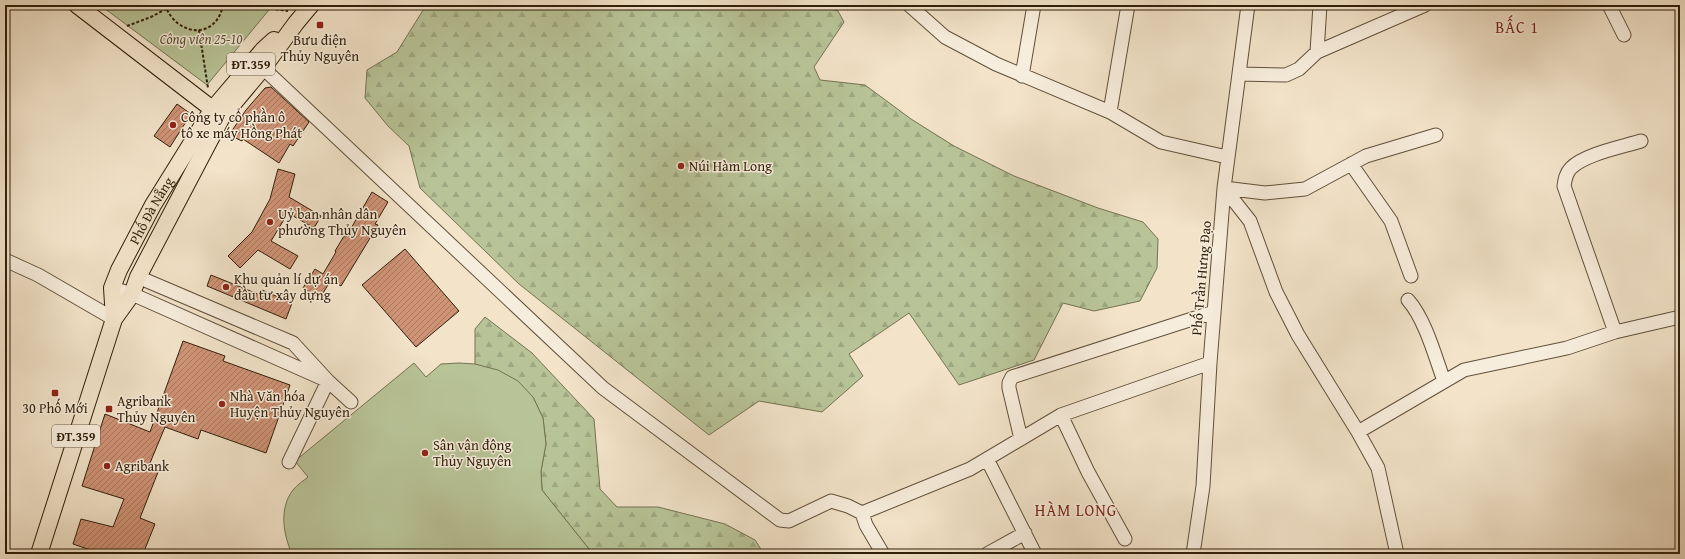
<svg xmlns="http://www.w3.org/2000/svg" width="1685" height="559" font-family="'Gentium Book Plus',serif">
	<defs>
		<pattern id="forest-firs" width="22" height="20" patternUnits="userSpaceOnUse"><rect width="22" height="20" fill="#b8c498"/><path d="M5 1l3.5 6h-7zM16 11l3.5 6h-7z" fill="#9ea882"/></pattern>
		<pattern id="building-hatch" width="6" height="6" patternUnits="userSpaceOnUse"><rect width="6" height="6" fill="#cf9376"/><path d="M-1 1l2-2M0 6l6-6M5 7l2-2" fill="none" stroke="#a8775f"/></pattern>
	</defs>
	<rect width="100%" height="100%" fill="#f2e3c9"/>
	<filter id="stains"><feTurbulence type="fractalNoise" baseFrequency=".005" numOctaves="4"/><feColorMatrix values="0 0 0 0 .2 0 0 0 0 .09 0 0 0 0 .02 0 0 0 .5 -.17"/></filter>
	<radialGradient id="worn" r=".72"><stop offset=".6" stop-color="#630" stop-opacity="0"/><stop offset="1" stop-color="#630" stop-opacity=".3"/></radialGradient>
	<path fill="url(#forest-firs)" stroke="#747251" d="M 429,5 L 818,5 L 838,11 L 844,22 L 814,67 L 820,80 L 865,85 L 911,119 L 954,146 L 1014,176 L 1098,208 L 1143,222 L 1158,239 L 1157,268 L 1140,301 L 1094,311 L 1063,303 L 1034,360 L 959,385 L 909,313 L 849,354 L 863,376 L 822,412 L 759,401 L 709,435 L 519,284 L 420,188 L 409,146 L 388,126 L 365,98 L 367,70 L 397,52 L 425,7 Z
		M 485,317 L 532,353 L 594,419 L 600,489 L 617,507 L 658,507 L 725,524 L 755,540 L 764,554 L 593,554 L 542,490 L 541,471 L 546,444 L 543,418 L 533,397 L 475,364 L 475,329 Z"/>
	<path fill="#b8c498" stroke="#747251" d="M 100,5 L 273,5 L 207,85 Z
		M 414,363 L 426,377 L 441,364 L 459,363 L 475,364 L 498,370 L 518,381 L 533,397 L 543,418 L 546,444 L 541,471 L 542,490 L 593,554 L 292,554 C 283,534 279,508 293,490 C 297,485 303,481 308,477 L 295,461 Z"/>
	<path fill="url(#building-hatch)" stroke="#301f0a" d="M 271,87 L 309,122 L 293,146 L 290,144 L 279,163 L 243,139 L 242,141 L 229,135 L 246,110 L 265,88 Z
		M 177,104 L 191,114 L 170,147 L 154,136 Z
		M 278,169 L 295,174 L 289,197 L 321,216 L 314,228 L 288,213 L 271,241 L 298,256 L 290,269 L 258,250 L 240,268 L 228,256 L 252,232 L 270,199 Z
		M 372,192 L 388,202 L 375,224 L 378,225 L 341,286 L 331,280 L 320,298 L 303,288 L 315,269 L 323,274 L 336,252 L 335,251 L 344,236 L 346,237 Z
		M 405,249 L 459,311 L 416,347 L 362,285 Z
		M 211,275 L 270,299 L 262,290 L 292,303 L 286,319 L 207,286 Z
		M 183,341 L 225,356 L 223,361 L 290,385 L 266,453 L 201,430 L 198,439 L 165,427 L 150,463 L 160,467 L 140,518 L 155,524 L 143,554 L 102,554 L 73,544 L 81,519 L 113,527 L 124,499 L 82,486 L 105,414 L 150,432 Z"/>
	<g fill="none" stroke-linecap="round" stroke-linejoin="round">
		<g stroke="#60503a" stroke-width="15">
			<path id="minor" d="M 909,5 L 945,37 L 996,64 L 1110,112 L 1161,142 L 1227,157
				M 1320,5 L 1317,52 L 1425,5
				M 1609,5 L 1624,35
				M 263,68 L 603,388 L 780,520 L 789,521 L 831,501 L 848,506 L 862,513 L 866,525 L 883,554
				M 1239,74 L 1286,75 L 1299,69 L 1317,52
				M 1022,76 L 1034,5
				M 1110,112 L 1128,5
				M 1351,164 L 1391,221 L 1411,276
				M 1224,188 L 1250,221 L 1276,292 L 1298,335 L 1358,432 L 1378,468 L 1397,554
				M 1224,188 L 1265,193 L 1305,189 L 1366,156 L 1436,135
				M 5,260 L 38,275 L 114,319
				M 138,277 L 293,343 L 328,381 L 351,402
				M 112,288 L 132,294 L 328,381 L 289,462
				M 1408,300 C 1425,319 1435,356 1444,381
				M 1615,332 L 1564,186 C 1565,179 1566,173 1571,168 C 1585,154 1622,147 1641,141
				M 1061,415 L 1088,472 L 1125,539
				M 1358,432 L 1464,370 L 1567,348 L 1615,332 L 1680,317
				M 1021,439 L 1009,388 L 1009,383 L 1012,377 L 1214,312
				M 987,459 L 1035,554
				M 862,513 L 970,469 L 1061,415 L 1210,363
				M 987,554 L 1025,533
				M 1193,554 L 1203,486 L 1210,363 L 1224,188 L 1248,5"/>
		</g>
		<g stroke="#301f0a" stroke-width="18">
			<g id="major">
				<path d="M 77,5 L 220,115"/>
				<path id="s1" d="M 114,319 L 112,288 L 119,270 L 153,205 L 212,110 L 263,50 L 274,40"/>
				<path d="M 39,554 L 114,319 L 132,294 L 138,277 L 222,117 L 263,68 L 296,23 L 311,5"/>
			</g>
		</g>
		<path stroke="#301f0a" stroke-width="2" stroke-dasharray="3 2" stroke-linecap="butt" d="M 165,5 C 176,36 216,41 223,5
			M 246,5 L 288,11
			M 127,26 L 151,17 L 166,9
			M 199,30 L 208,88"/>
		<use href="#minor" stroke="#f7eddc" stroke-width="13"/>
		<use href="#major" stroke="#f2e3c9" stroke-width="16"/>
	</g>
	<g fill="#8f2418" stroke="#f7eddc" stroke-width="1.5">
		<rect x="316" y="21" width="8" height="8" rx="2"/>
		<circle cx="173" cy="125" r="4"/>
		<circle cx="681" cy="166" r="4"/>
		<circle cx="270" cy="222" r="4"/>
		<circle cx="226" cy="287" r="4"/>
		<rect x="51" y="389" width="8" height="8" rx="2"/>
		<circle cx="222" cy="404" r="4"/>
		<rect x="105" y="405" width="8" height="8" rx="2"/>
		<circle cx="425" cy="453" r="4"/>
		<circle cx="107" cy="466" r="4"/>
	</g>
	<g text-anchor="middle" stroke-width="3" stroke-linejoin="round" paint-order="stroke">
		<g fill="#f7eddc" stroke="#6c5d49" stroke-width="1">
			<rect x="227" y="53" width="48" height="22" rx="3"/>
			<rect x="52" y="425" width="48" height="22" rx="3"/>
		</g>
		<g font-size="13" font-weight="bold" fill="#301f0a">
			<text x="251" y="69">ĐT.359</text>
			<text x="76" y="441">ĐT.359</text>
		</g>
		<g font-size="14" font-style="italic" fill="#595135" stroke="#f7eddc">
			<text x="201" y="44">Công viên 25-10</text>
		</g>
		<g font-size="14" fill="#301f0a" stroke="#f7eddc" text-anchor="start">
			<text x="320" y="45" text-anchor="middle">Bưu điện<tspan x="320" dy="16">Thủy Nguyên</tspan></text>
			<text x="181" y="122">Công ty cổ phần ô<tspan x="181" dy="16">tô xe máy Hồng Phát</tspan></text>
			<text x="689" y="171">Núi Hàm Long</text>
			<text x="278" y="219">Uỷ ban nhân dân<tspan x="278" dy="16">phường Thủy Nguyên</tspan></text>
			<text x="234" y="284">Khu quản lí dự án<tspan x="234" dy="16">đầu tư xây dựng</tspan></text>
			<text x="230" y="401">Nhà Văn hóa<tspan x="230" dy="16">Huyện Thủy Nguyên</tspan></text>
			<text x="117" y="406">Agribank<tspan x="117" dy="16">Thủy Nguyên</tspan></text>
			<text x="55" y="413" text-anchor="middle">30 Phố Mới</text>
			<text x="433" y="450">Sân vận động<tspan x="433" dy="16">Thủy Nguyên</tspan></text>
			<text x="115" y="471">Agribank</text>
		</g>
		<g font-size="14" fill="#301f0a" stroke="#f7eddc">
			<text dy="5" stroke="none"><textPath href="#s1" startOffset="118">Phố Đà Nẵng</textPath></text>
			<text transform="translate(1201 278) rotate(-85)" y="5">Phố Trần Hưng Đạo</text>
		</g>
		<g font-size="16" letter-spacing="1" fill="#7a1f14" stroke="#f7eddc">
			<text x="1517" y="33">BẤC 1</text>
			<text x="1076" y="516">HÀM LONG</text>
		</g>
	</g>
	<rect width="1685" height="559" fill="none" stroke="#f2e3c9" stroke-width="20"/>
	<rect x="6" y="6" width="1673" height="547" fill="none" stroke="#301f0a" stroke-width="2"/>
	<rect x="10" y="10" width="1665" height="539" fill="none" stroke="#301f0a"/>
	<rect width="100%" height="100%" filter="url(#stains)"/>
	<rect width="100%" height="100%" fill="url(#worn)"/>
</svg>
